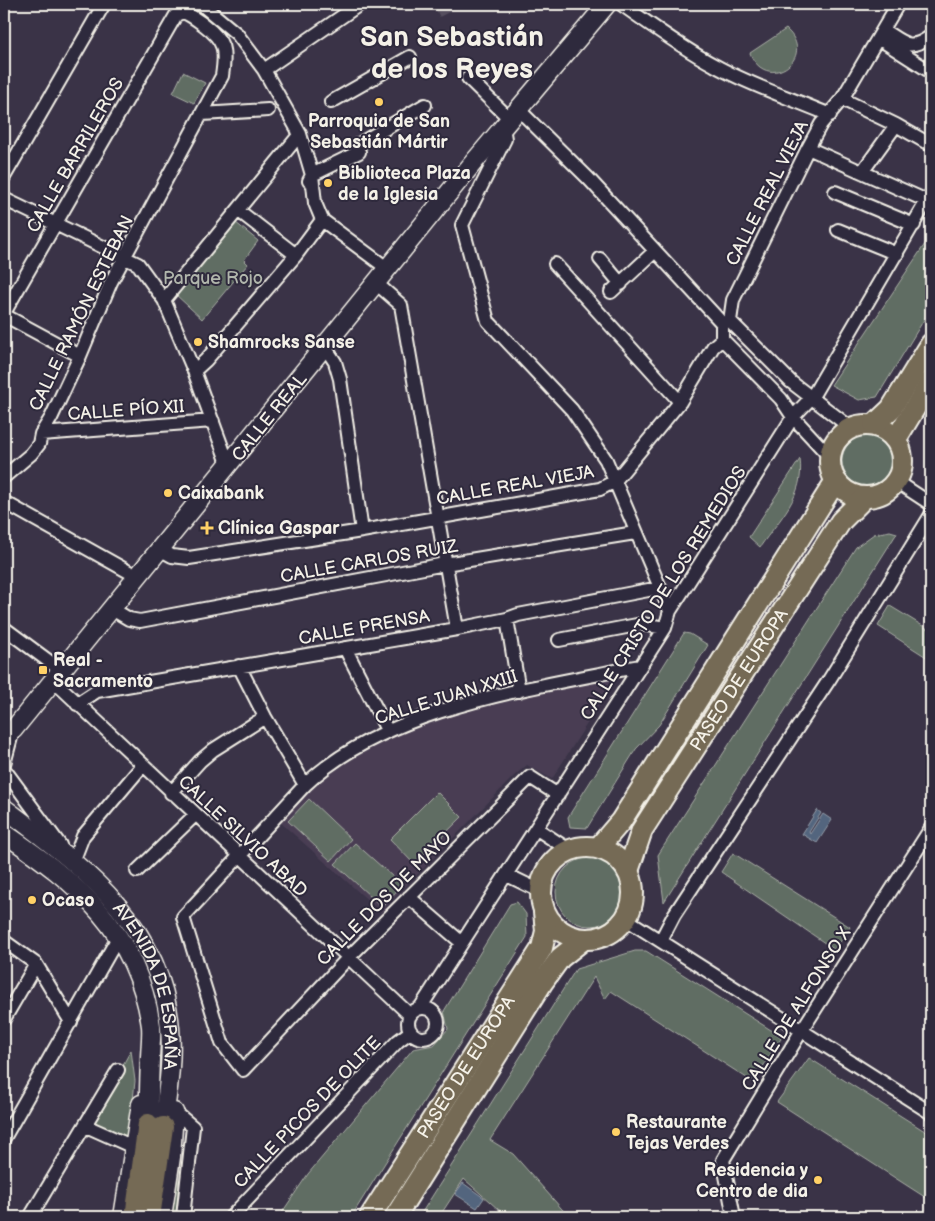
<svg xmlns="http://www.w3.org/2000/svg" width="935" height="1221" font-family="'Balsamiq Sans',sans-serif">
	<rect width="100%" height="100%" fill="#3a3347"/>
	<filter id="ink" filterUnits="userSpaceOnUse"><feTurbulence type="fractalNoise" baseFrequency=".02" numOctaves="2"/><feDisplacementMap in="SourceGraphic" scale="10" xChannelSelector="R" yChannelSelector="G"/><feConvolveMatrix kernelMatrix="1 2 1 2 8 2 1 2 1" color-interpolation-filters="sRGB"/></filter>
	<g filter="url(#ink)">
		<path fill="#483e53" d="M 616,678 L 552,779 L 527,765 L 514,776 L 381,912 L 280,822 L 322,774 L 390,734 L 518,697 Z"/>
		<path fill="#606d63" stroke="#aaafa6" d="M 786,29 C 819,58 766,94 750,53 Z
			M 183,72 L 205,83 L 194,103 L 173,93 Z
			M 235,222 L 258,241 L 244,260 L 248,264 L 202,319 L 175,294 Z
			M 931,235 L 931,308 L 877,397 L 859,400 L 831,385 Z
			M842 461a26 26 0 1 1 52 0a26 26 0 1 1-52 0Z
			M 800,459 C 805,496 780,518 760,547 L 749,537 Z
			M 890,531 L 897,533 L 664,902 L 658,855 L 856,547 L 874,534 Z
			M 890,606 L 931,631 L 931,660 L 878,626 Z
			M 684,633 L 690,634 L 708,645 L 659,725 L 636,749 L 587,828 L 570,827 L 568,817 Z
			M 437,792 L 462,817 L 414,864 L 390,839 Z
			M 309,799 L 351,839 L 331,861 L 288,821 Z
			M 355,843 L 402,885 L 382,907 L 335,864 Z
			M 733,853 L 850,927 L 835,950 L 721,872 Z
			M556 892a34 34 0 1 1 68 0a34 34 0 1 1-68 0Z
			M 517,902 L 526,914 L 527,937 L 351,1217 L 279,1217 L 308,1174 L 413,1049 L 434,1045 L 448,1029 L 444,1011 L 510,904 Z
			M 635,951 L 646,951 L 782,1037 L 753,1082 L 611,991 L 605,999 L 594,977 L 490,1140 L 513,1154 L 569,1217 L 507,1217 L 464,1179 L 439,1217 L 419,1217 L 576,969 Z
			M 131,1050 L 135,1081 L 129,1138 L 92,1122 Z
			M 809,1058 L 931,1135 L 931,1201 L 777,1102 Z
			M 180,1162 L 176,1217 L 171,1217 L 175,1164 Z"/>
		<path fill="#53657e" stroke="#939da8" d="M 817,810 L 821,813 L 809,832 L 810,834 L 823,814 L 832,820 L 817,843 L 802,834 Z
			M 463,1183 L 484,1198 L 477,1208 L 455,1194 Z"/>
		<g fill="none" stroke-linecap="round" stroke-linejoin="round">
			<path stroke="#56505f" stroke-width="12" stroke-dasharray="12 6" stroke-linecap="butt" d="M 440,4 L 445,14"/>
			<g stroke="#f4f1e8" stroke-width="16">
				<path id="street" d="M 201,4 L 237,34 L 264,70 L 300,134 L 312,175 L 315,203 L 322,220 L 388,269
					M 621,4 C 651,25 682,48 714,65 C 751,86 791,98 830,115
					M 883,30 C 904,43 909,52 931,36
					M 878,38 L 931,72
					M 264,70 L 360,4
					M 468,78 L 510,119
					M 842,99 L 896,125 L 931,145
					M 331,102 L 410,57
					M 518,109 L 588,178 L 722,323
					M 202,114 L 268,110
					M 503,127 L 505,139 L 462,225 L 488,321 L 572,410 L 606,460 L 670,611
					M 808,148 L 927,201
					M 862,172 L 896,125
					M 4,177 L 104,4
					M 309,181 L 312,175 L 359,152 L 356,146 L 425,105
					M 835,192 L 914,225
					M 4,199 L 138,264 L 164,300 L 194,371 L 229,466
					M 239,211 L 296,255
					M 838,230 L 897,254
					M 600,259 L 621,284
					M 555,264 L 680,402
					M 376,283 L 401,305 L 457,629
					M 611,292 L 655,251
					M 164,300 L 300,134
					M 4,313 L 176,15 L 183,12 C 191,15 197,20 204,25 C 225,41 226,50 222,76 L 111,282 L 80,356 L 51,418 L 41,434 L 39,444 L 31,454 L 4,477
					M 4,315 L 80,356
					M 730,321 L 733,300 L 808,148 L 821,124 L 842,99 L 898,4
					M 730,321 L 791,382 L 851,428
					M 722,339 L 781,399 L 793,417 L 830,457
					M 325,347 L 335,362 L 340,379 L 362,531
					M 194,371 L 206,360 L 296,255 L 322,220
					M 41,434 L 213,421
					M 896,481 L 931,504
					M 4,502 L 138,577
					M 161,550 L 172,556 L 189,558 L 362,531 L 600,489 L 615,481 L 680,402 L 713,347 L 722,339 L 722,323
					M 112,609 L 129,619 L 140,621 L 445,564 L 635,533
					M 507,619 L 519,691
					M 4,628 L 62,671
					M 559,640 L 642,624 L 665,628
					M 345,648 L 387,730
					M 239,666 L 265,717 L 305,785
					M 54,681 L 410,1015
					M 77,704 L 97,691 L 457,629 L 507,619 L 518,615 L 659,588
					M 4,764 L 13,730
					M 4,769 L 60,845
					M 171,793 L 200,761 L 213,750 L 265,717
					M 558,795 L 530,777 L 348,958 L 243,1070 L 222,1043 L 183,917 L 305,785 C 386,707 533,688 640,666
					M 537,829 L 569,850
					M 73,862 L 83,836 L 143,765
					M 137,871 L 195,815
					M 507,875 L 540,891
					M 409,897 L 462,943
					M 626,919 L 931,1113
					M 661,940 L 674,915 L 829,680 L 931,515
					M 4,941 L 36,964 L 71,1022
					M408 1023a15 15 0 1 1 30 0a15 15 0 1 1-30 0Z
					M 420,1008 L 665,628 L 670,611 L 793,417 L 812,397 L 931,194
					M 4,1019 L 36,964
					M 174,1111 L 193,1127 L 183,1217
					M 86,1126 L 133,1147
					M 4,1138 L 119,936
					M 30,1217 L 118,1070
					M 231,1217 L 398,1041 L 410,1032
					M 734,1217 L 723,1160 L 802,1030 L 931,828"/>
			</g>
			<g stroke="#f4f1e8" stroke-width="21">
				<g id="secondary">
					<path d="M 13,730 L 473,163 L 607,4"/>
					<path id="s1" d="M 4,808 C 83,868 160,921 170,1028 C 173,1061 167,1095 163,1127"/>
					<path d="M 4,833 C 78,884 137,930 151,1026 C 152,1036 150,1049 150,1060 C 149,1081 149,1103 148,1124"/>
					<path d="M 123,1217 L 141,1104"/>
					<path d="M 162,1217 L 171,1157 L 174,1112"/>
				</g>
			</g>
			<g stroke="#f4f1e8" stroke-width="24">
				<g id="primary">
					<circle cx="866" cy="461" r="36"/>
					<path d="M 874,425 L 891,409 L 931,344"/>
					<path d="M 896,439 L 931,381"/>
					<circle cx="587" cy="893" r="46"/>
					<path d="M 598,848 L 621,821 L 835,482"/>
					<path id="s2" d="M 628,871 L 642,830 L 841,521 L 864,498"/>
					<path d="M 135,1217 L 148,1124"/>
					<path d="M 150,1217 L 163,1127"/>
					<path id="s3" d="M 370,1217 L 542,948 L 546,931 L 544,912"/>
					<path d="M 395,1217 L 542,983 L 560,958 L 584,939"/>
				</g>
			</g>
			<use href="#street" stroke="#2f2a3d" stroke-width="12"/>
			<use href="#secondary" stroke="#2f2a3d" stroke-width="18"/>
			<use href="#primary" stroke="#756a55" stroke-width="20"/>
		</g>
	</g>
	<g fill="#ffd166" stroke="#2f2a3d" stroke-width="2">
		<circle cx="379" cy="102" r="5"/>
		<circle cx="328" cy="183" r="5"/>
		<circle cx="198" cy="342" r="5"/>
		<circle cx="168" cy="493" r="5"/>
		<path d="M204.5 520.5h5v5h5v5h-5v5h-5v-5h-5v-5h5z"/>
		<rect x="38" y="665" width="10" height="10" rx="2.5"/>
		<circle cx="32" cy="900" r="5"/>
		<circle cx="616" cy="1132" r="5"/>
		<circle cx="818" cy="1180" r="5"/>
	</g>
	<g text-anchor="middle" stroke-width="4" stroke-linejoin="round" paint-order="stroke">
		<g font-size="18" font-weight="bold" fill="#f4f1e8" stroke="#2f2a3d" text-anchor="start">
			<text x="379" y="127" text-anchor="middle">Parroquia de San<tspan x="379" dy="21">Sebastián Mártir</tspan></text>
			<text x="338" y="179">Biblioteca Plaza<tspan x="338" dy="21">de la Iglesia</tspan></text>
			<text x="208" y="348">Shamrocks Sanse</text>
			<text x="178" y="499">Caixabank</text>
			<text x="218" y="534">Clínica Gaspar</text>
			<text x="53" y="666">Real -<tspan x="53" dy="21">Sacramento</tspan></text>
			<text x="42" y="906">Ocaso</text>
			<text x="626" y="1128">Restaurante<tspan x="626" dy="21">Tejas Verdes</tspan></text>
			<text x="808" y="1176" text-anchor="end">Residencia y<tspan x="808" dy="21">Centro de dia</tspan></text>
		</g>
		<g font-size="18" fill="#f4f1e8" stroke="#2f2a3d">
			<text transform="translate(75 155) rotate(-60)" y="6">CALLE BARRILEROS</text>
			<text transform="translate(767 193) rotate(-63)" y="6">CALLE REAL VIEJA</text>
			<text transform="translate(81 313) rotate(-64)" y="6">CALLE RAMÓN ESTEBAN</text>
			<text transform="translate(126 410) rotate(-4)" y="6">CALLE PÍO XII</text>
			<text transform="translate(269 417) rotate(-51)" y="6">CALLE REAL</text>
			<text transform="translate(515 485) rotate(-10)" y="6">CALLE REAL VIEJA</text>
			<text transform="translate(369 561) rotate(-10)" y="6">CALLE CARLOS RUIZ</text>
			<text transform="translate(663 593) rotate(-58)" y="6">CALLE CRISTO DE LOS REMEDIOS</text>
			<text transform="translate(364 627) rotate(-10)" y="6">CALLE PRENSA</text>
			<text dy="6" stroke="none"><textPath href="#s2" startOffset="222">PASEO DE EUROPA</textPath></text>
			<text transform="translate(446 697) rotate(-17)" y="6">CALLE JUAN XXIII</text>
			<text transform="translate(243 836) rotate(43)" y="6">CALLE SILVIO ABAD</text>
			<text transform="translate(384 898) rotate(-45)" y="6">CALLE DOS DE MAYO</text>
			<text dy="6" stroke="none"><textPath href="#s1" startOffset="238">AVENIDA DE ESPAÑA</textPath></text>
			<text transform="translate(796 1009) rotate(-58)" y="6">CALLE DE ALFONSO X</text>
			<text dy="6" stroke="none"><textPath href="#s3" startOffset="178">PASEO DE EUROPA</textPath></text>
			<text transform="translate(307 1112) rotate(-46)" y="6">CALLE PICOS DE OLITE</text>
		</g>
		<g font-size="18" fill="#b1b6ac" stroke="#2f2a3d">
			<text x="213" y="284">Parque Rojo</text>
		</g>
		<g font-size="28" font-weight="bold" fill="#f4f1e8" stroke="#2f2a3d">
			<text x="452" y="46">San Sebastián<tspan x="452" dy="32">de los Reyes</tspan></text>
		</g>
	</g>
	<rect width="935" height="1221" fill="none" stroke="#2f2a3d" stroke-width="20"/>
	<rect x="10" y="10" width="915" height="1201" fill="none" stroke="#f4f1e8" stroke-width="2" filter="url(#ink)"/>
</svg>
